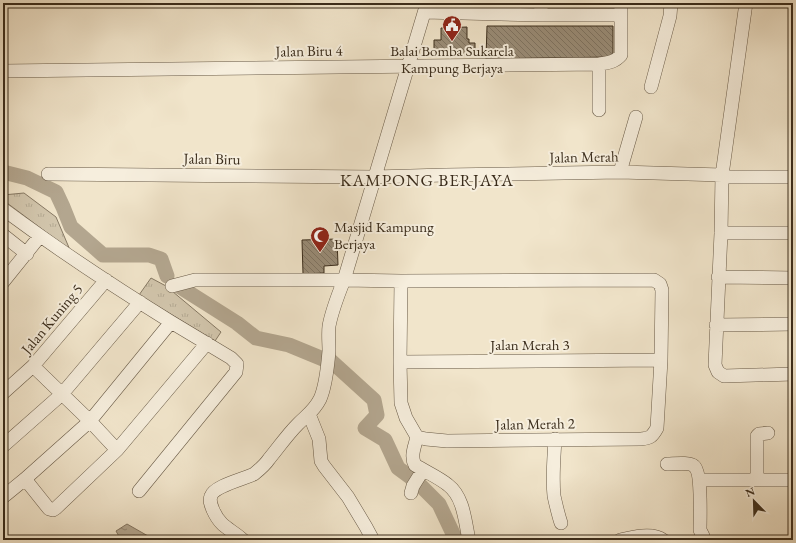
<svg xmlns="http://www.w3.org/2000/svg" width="796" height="543" font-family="'EB Garamond',serif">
	<defs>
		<pattern id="park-tufts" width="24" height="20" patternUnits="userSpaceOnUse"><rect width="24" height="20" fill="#d2c6ad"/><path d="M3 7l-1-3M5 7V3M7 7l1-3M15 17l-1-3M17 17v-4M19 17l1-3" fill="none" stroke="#b5aa94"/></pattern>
		<pattern id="water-ripples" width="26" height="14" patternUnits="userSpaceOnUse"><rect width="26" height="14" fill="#b3a68f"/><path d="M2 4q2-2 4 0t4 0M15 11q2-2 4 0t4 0" fill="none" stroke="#938774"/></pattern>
		<pattern id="building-back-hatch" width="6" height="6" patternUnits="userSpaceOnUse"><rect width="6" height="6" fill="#998c77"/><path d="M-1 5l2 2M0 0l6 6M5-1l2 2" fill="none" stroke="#7e7361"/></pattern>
	</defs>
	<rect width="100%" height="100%" fill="#f1e5cb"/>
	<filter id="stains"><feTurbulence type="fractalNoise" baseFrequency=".005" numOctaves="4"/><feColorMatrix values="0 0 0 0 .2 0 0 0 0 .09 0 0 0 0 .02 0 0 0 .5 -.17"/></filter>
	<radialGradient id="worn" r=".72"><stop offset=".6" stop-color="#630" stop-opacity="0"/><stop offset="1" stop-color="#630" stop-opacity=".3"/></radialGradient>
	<path fill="url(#park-tufts)" stroke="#867964" d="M 24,193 L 56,217 L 70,250 L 3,200 L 3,195 Z
		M 151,278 L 166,286 L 221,332 L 215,341 L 139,295 Z"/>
	<path fill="url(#water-ripples)" stroke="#837561" d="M 127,524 L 155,540 L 121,540 L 116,531 Z"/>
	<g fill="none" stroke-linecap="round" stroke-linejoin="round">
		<path stroke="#b3a68f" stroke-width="15" d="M 3,172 L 27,178 L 56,192 L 63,207 L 71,227 L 103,255 L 149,255 L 161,259 L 167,276
			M 180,287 L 237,323 L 256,338 L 289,345 L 323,359
			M 330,360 L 374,400 L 377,415 L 365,428 L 385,440 L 398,468 L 417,482 L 439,504 L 456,540"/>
	</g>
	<path fill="url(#building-back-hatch)" stroke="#3a2c1b" d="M 553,3 L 580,3 L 580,9 L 553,10 Z
		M 587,3 L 615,3 L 615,10 L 587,10 Z
		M 487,26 L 613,26 L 613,57 L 486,59 Z
		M 467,27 L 467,39 L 469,39 L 469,43 L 475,43 L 475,55 L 434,55 L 434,40 L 441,40 L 441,28 Z
		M 337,239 L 338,265 L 324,266 L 324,273 L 303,274 L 302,240 Z"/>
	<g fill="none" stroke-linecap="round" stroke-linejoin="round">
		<g stroke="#685a47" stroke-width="14">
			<path id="minor" d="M 746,3 L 722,175 L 721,233 L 715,365 L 718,372 L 724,376 L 793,374
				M 425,12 L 541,15 L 621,15
				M 541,15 L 541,3
				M 3,71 L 599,64 C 608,63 615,62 621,55 L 621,3
				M 651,87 L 670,16 L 671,3
				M 599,110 L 599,64
				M 620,172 L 636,117
				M 48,174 L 375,177 L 445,175 L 620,172 L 722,175 L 728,177 L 793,177
				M 3,209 C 57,249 113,286 171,322 C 191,334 211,346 231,358 L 237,364 L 236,372 L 139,491
				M 721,233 L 793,233
				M 3,235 L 27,254
				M 718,277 L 793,278
				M 3,282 L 40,236
				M 172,286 L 195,280 L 344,280 L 401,281 L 654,280 L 660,284 L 662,290 L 661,360 L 657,428 C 652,437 650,438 641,439 L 447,441 L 426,439 L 417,437 L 406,418 L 401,403 L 400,362 L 401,281
				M 716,325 L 793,324
				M 400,362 L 661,360
				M 33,366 L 90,421 L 117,450
				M 3,393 L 33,366 L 106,280
				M 309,414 L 319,439 L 321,461 L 324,466 L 348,497 L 366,527 L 373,540
				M 417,437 C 415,446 410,456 415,465 C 426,472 438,477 448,485 C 464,497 465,522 469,540
				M 555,439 C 554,458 552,477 554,496 C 556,505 558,514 561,523
				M 3,446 L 62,394 L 140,302
				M 667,464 C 674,464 689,462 694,466 C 702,472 700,519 700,530 L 703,536 L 704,540
				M 25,479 L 49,509 L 53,510 L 56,508 L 117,450 L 207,343
				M 700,480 L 793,480
				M 757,480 L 757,436 L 759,434 L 768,433
				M 411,493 L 413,486 L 423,470
				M 3,497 L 25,479 L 90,421 L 171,322
				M 243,540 C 230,528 221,528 213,510 C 211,505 209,501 211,496 C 214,486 244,479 254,474 C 259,470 265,465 269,459 C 279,447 287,435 298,424 C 307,415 314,411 320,399 C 325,388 328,363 329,351 C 329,343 328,334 329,326 C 332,310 338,295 344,280 L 427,3
				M 620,540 C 632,537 653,532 663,540"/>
		</g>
		<use href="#minor" stroke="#f6eedd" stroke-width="13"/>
	</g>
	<defs>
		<g id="civic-pin" transform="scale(1)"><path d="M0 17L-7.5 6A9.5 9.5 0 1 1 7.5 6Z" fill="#8f2418" stroke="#f6eedd"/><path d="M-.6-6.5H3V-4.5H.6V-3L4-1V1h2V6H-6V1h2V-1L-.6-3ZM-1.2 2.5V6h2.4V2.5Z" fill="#fff"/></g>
		<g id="mosque-pin" transform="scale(1)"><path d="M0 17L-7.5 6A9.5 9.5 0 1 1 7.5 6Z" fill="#8f2418" stroke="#f6eedd"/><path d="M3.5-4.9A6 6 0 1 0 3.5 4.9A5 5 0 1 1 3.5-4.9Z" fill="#fff"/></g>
	</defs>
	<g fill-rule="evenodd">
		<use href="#civic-pin" x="452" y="25"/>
		<use href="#mosque-pin" x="320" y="236"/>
	</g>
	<g text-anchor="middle" stroke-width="4" stroke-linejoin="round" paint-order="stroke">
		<g font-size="15" fill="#3a2c1b" stroke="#f6eedd">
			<text transform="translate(309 51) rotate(-1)" y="5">Jalan Biru 4</text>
			<text transform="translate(584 157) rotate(-1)" y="5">Jalan Merah</text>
			<text transform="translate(212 159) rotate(1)" y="5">Jalan Biru</text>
			<text transform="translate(52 319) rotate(-50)" y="5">Jalan Kuning 5</text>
			<text x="530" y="350">Jalan Merah 3</text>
			<text transform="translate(535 424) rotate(-1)" y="5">Jalan Merah 2</text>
		</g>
		<g font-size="15" fill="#3a2c1b" stroke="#f6eedd">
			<text x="452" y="56">Balai Bomba Sukarela<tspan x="452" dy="17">Kampung Berjaya</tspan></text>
			<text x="334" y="232" text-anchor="start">Masjid Kampung<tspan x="334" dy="17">Berjaya</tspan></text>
		</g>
		<g font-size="17" letter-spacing="1" fill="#3a2c1b" stroke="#f6eedd">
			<text x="427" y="186">KAMPONG BERJAYA</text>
		</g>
	</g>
	<rect width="796" height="543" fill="none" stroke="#f1e5cb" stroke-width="16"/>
	<rect x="4" y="4" width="788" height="535" fill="none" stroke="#3a2c1b" stroke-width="2"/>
	<rect x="8" y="8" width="780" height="527" fill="none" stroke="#3a2c1b"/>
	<g transform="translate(754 501) rotate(337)" stroke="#f6eedd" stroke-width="3" paint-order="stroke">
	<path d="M0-3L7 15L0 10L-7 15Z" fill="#3a2c1b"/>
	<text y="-6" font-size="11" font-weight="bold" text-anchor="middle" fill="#3a2c1b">N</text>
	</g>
	<rect width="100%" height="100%" filter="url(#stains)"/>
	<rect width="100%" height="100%" fill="url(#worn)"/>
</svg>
